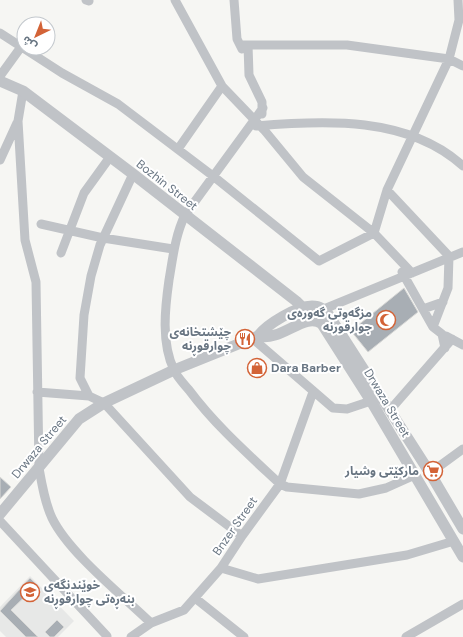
<svg xmlns="http://www.w3.org/2000/svg" width="463" height="637" font-family="'DM Sans','Noto Sans Arabic',sans-serif">
	<rect width="100%" height="100%" fill="#f6f6f3"/>
	<path fill="#e7e8e7" d="M 30,576 L 74,621 L 58,637 L 6,637 L 0,631 L 0,607 Z"/>
	<path fill="#a8aeb4" stroke="#d8d8d6" d="M 404,288 L 418,312 L 368,352 L 351,331 Z
		M 0,477 L 11,487 L 0,499 Z
		M 30,578 L 37,585 L 11,610 L 38,637 L 26,637 L 0,611 Z
		M 57,620 L 64,627 L 54,637 L 50,637 L 45,632 Z"/>
	<g fill="none" stroke-linecap="round" stroke-linejoin="round">
		<path stroke="#c0c3c7" stroke-width="9" d="M 86,0 L 89,1
			M 175,0 L 222,86 L 265,131 L 303,177 L 374,233 L 412,273
			M 234,0 L 237,39 L 242,49
			M 0,33 L 62,73 L 118,104 L 213,176 L 319,261 L 374,233 L 387,190
			M 240,45 L 347,45 L 449,59 L 463,66
			M 248,45 L 249,75 L 262,102 L 262,114
			M 0,76 L 21,47
			M 23,91 L 18,121 L 25,240 L 36,282 L 39,468 C 42,485 45,503 52,518 C 69,553 122,595 151,623
			M 263,108 L 185,215 C 175,236 173,257 169,280 C 165,308 161,343 174,370 C 177,377 184,384 189,390 C 215,425 248,454 280,484 L 287,487 L 359,494 L 386,488 L 415,475
			M 256,126 C 325,120 408,116 463,166
			M 178,149 L 222,86
			M 0,160 L 17,123
			M 133,174 L 100,245 L 91,276 L 84,315 L 80,378 L 89,396 L 104,403 L 190,497 L 242,536
			M 41,224 L 103,238 L 173,249
			M 61,253 L 84,193 L 110,157
			M 402,272 L 433,327
			M 324,309 L 463,252
			M 423,309 L 443,302
			M 446,336 L 463,345
			M 252,338 L 333,408 L 347,409 L 371,401
			M 445,348 L 442,334 L 433,327 L 448,288 L 449,256 L 387,190 L 449,59 L 459,20 L 458,0
			M 37,392 L 89,396
			M 390,410 L 452,339
			M 430,473 L 463,449
			M 0,521 L 107,636
			M 221,568 L 258,579 L 407,555 L 454,541
			M 195,598 L 244,637
			M 131,637 L 151,623 L 184,610 L 221,568 L 242,536 L 280,484 L 313,392
			M 406,637 L 463,604"/>
		<path stroke="#c0c3c7" stroke-width="11" d="M 0,81 L 23,91 L 133,174 L 296,301 L 303,308 L 309,320
			M 258,336 C 282,342 305,311 322,324 L 371,401 L 463,557
			M 0,514 L 79,419 L 104,403 L 174,370 L 258,336 C 267,324 297,306 312,306 C 320,306 326,310 330,317 L 430,473 L 463,529"/>
	</g>
	<defs>
		<g id="mosque-ring" transform="scale(1)"><circle r="9.5" fill="#fff" stroke="#d36337" stroke-width="1.5"/><path d="M3.5-4.9A6 6 0 1 0 3.5 4.9A5 5 0 1 1 3.5-4.9Z" fill="#d36337"/></g>
		<g id="restaurant-ring" transform="scale(1)"><circle r="9.5" fill="#fff" stroke="#d36337" stroke-width="1.5"/><path d="M-5-6h1v4h1v-4h1v4h1v-4h1v5L-1.5 .5V6h-2V.5L-5-1ZM5-6V6H3V1.5H1.5Q1.5-4 5-6Z" fill="#d36337"/></g>
		<g id="shop-ring" transform="scale(1)"><circle r="9.5" fill="#fff" stroke="#d36337" stroke-width="1.5"/><path d="M-5-2.5h2.3a2.7 3.5 0 0 1 5.4 0H5L5.5 6h-11ZM-1.5-2.5h3a1.5 2.3 0 0 0-3 0Z" fill="#d36337"/></g>
		<g id="supermarket-ring" transform="scale(1)"><circle r="9.5" fill="#fff" stroke="#d36337" stroke-width="1.5"/><path d="M-6-5.5h2.5l.6 2H6L4.5 2H-2.5L-4.4-4H-6ZM-1.5 3.2a1.3 1.3 0 1 0 .1 0ZM3 3.2a1.3 1.3 0 1 0 .1 0Z" fill="#d36337"/></g>
		<g id="school-ring" transform="scale(1)"><circle r="9.5" fill="#fff" stroke="#d36337" stroke-width="1.5"/><path d="M0-5L7-2L0 1L-7-2ZM-4 1L0 2.5L4 1V4Q0 6-4 4Z" fill="#d36337"/></g>
	</defs>
	<g fill-rule="evenodd">
		<use href="#mosque-ring" x="386" y="320"/>
		<use href="#restaurant-ring" x="245" y="339"/>
		<use href="#shop-ring" x="257" y="368"/>
		<use href="#supermarket-ring" x="433" y="471"/>
		<use href="#school-ring" x="30" y="592"/>
	</g>
	<g text-anchor="middle" stroke-width="4" stroke-linejoin="round" paint-order="stroke">
		<g font-size="12" fill="#687582" stroke="#fff">
			<text transform="translate(167 185) rotate(38)" y="4">Bozhin Street</text>
			<text transform="translate(387 403) rotate(59)" y="4">Drwaza Street</text>
			<text transform="translate(39 447) rotate(-50)" y="4">Drwaza Street</text>
			<text transform="translate(235 526) rotate(-55)" y="4">Bnzer Street</text>
		</g>
		<g font-size="12" font-weight="bold" fill="#687582" stroke="#fff" text-anchor="end">
			<text x="372" y="317">مزگەوتی گەورەی<tspan x="372" dy="14">جوارقورنە</tspan></text>
			<text x="231" y="336">چێشتخانەی<tspan x="231" dy="14">چوارقوڕنە</tspan></text>
			<text x="271" y="372" text-anchor="start">Dara Barber</text>
			<text x="419" y="475">مارکێتی وشیار</text>
			<text x="44" y="589" text-anchor="start">خوێندنگەی<tspan x="44" dy="14">بنەڕەتی چوارقوڕنە</tspan></text>
		</g>
	</g>
	<g transform="translate(36 36) rotate(223)"><circle r="19" fill="#ffffff" stroke="#c3c8cd"/>
	<path d="M0-3L7 15L0 10L-7 15Z" fill="#d36337"/>
	<text y="-6" font-size="11" font-weight="bold" text-anchor="middle" fill="#687582">ش</text>
	</g>
</svg>
